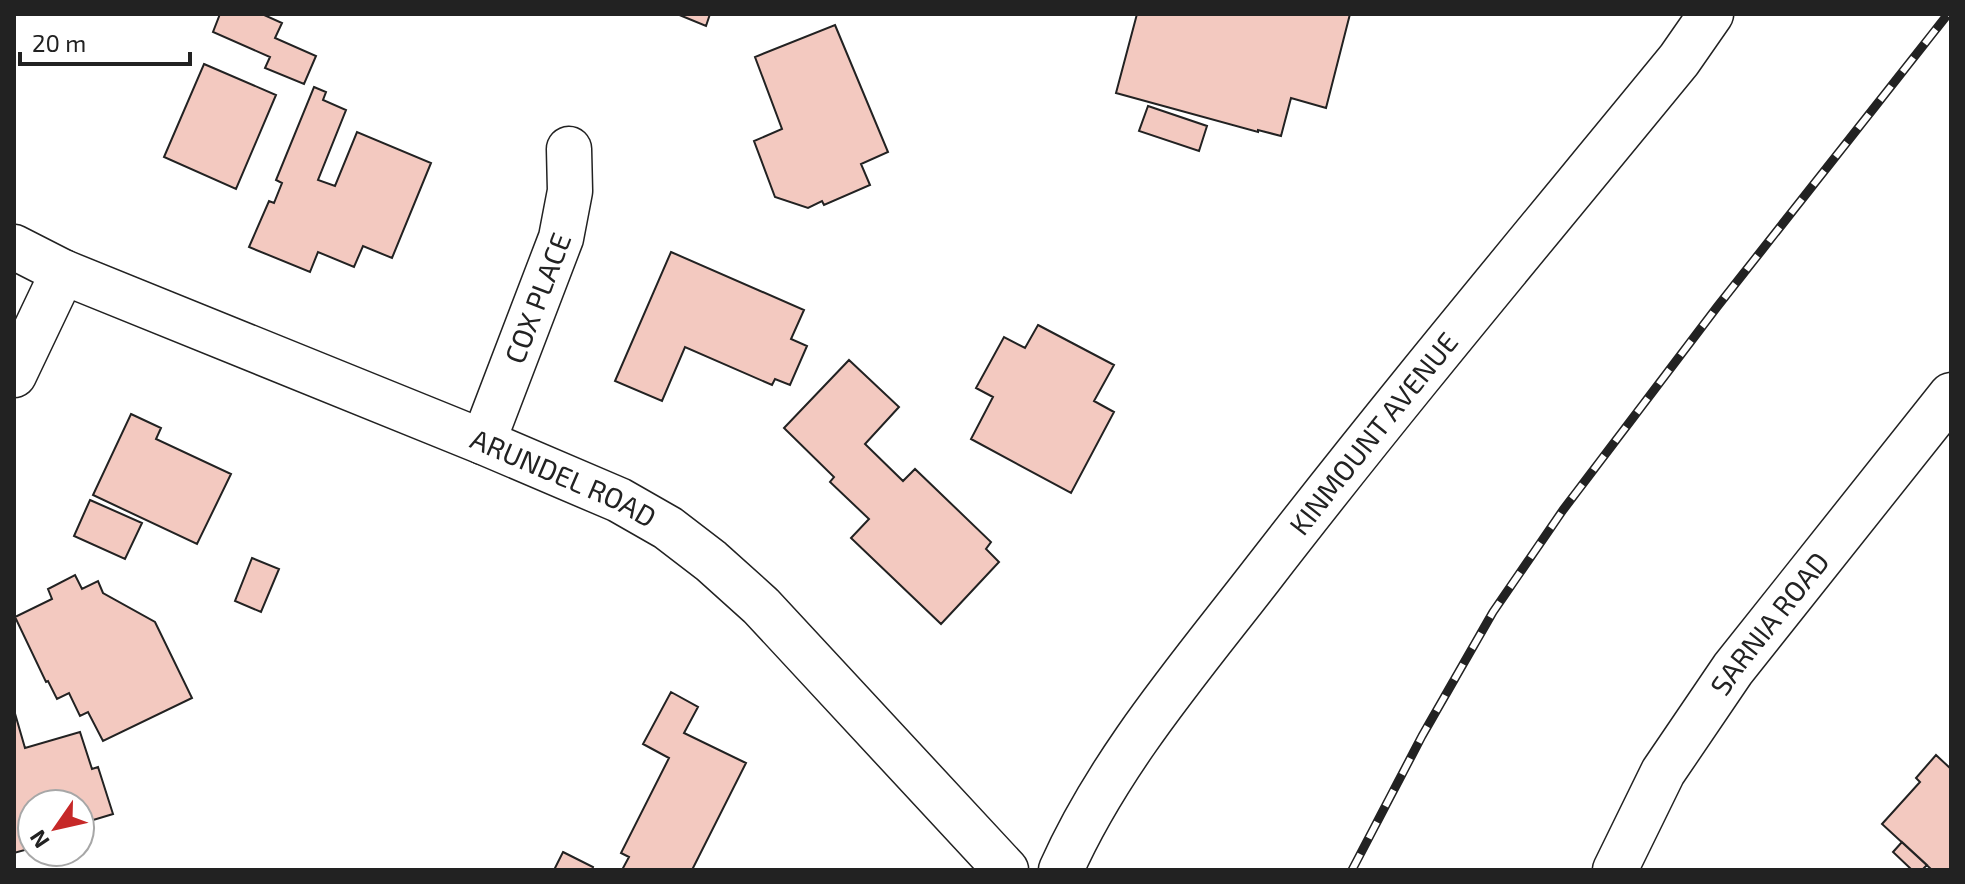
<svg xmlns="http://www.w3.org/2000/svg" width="1965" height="884" font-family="'Exo 2',sans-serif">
	<rect width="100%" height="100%" fill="#fff"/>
	<path fill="#f3c9c0" stroke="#222" stroke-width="2" d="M 220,14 L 262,14 L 282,23 L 275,38 L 316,56 L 304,84 L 265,68 L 270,57 L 213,32 Z
		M 677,14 L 710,14 L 706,26 Z
		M 1137,14 L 1350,14 L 1326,108 L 1291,98 L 1281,136 L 1258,130 L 1258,132 L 1116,93 Z
		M 835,25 L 888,152 L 861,164 L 870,185 L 824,205 L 822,201 L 808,208 L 775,197 L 754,141 L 782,129 L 755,57 Z
		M 204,64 L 276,95 L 236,189 L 164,157 Z
		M 314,87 L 326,92 L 323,100 L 346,110 L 318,180 L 335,186 L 357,132 L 431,163 L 392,258 L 363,246 L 354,267 L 318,252 L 310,272 L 249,247 L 269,201 L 274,203 L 282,183 L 276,180 Z
		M 1148,106 L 1207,126 L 1199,151 L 1139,131 Z
		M 671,252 L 804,310 L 791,339 L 807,346 L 790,385 L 775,379 L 772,385 L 685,347 L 662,401 L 615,381 Z
		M 1038,325 L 1114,365 L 1094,401 L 1114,412 L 1071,493 L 971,439 L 993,397 L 976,388 L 1004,337 L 1025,348 Z
		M 849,360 L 899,407 L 865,444 L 903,481 L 915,469 L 991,542 L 986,549 L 999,562 L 941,624 L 851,538 L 869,519 L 830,482 L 834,477 L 784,428 Z
		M 131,414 L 161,428 L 156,439 L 231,474 L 197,544 L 93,495 Z
		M 90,500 L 142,523 L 125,559 L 74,536 Z
		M 252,558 L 279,569 L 261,612 L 235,601 Z
		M 75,575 L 82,589 L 98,581 L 103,593 L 155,622 L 192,698 L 103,741 L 88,712 L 80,716 L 69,693 L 57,699 L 48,681 L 46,682 L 15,617 L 52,599 L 48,589 Z
		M 671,692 L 698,707 L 684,733 L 746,763 L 692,870 L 622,870 L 629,857 L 621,853 L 669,758 L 643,744 Z
		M 14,710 L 25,748 L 80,732 L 92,769 L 98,767 L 113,814 L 80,824 L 80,804 L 32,804 L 32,848 L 14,853 Z
		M 1936,755 L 1951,769 L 1951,870 L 1932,870 L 1882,824 L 1920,782 L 1916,778 Z
		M 1902,842 L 1927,865 L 1922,870 L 1912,870 L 1893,852 Z
		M 563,852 L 593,867 L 592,870 L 554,870 Z"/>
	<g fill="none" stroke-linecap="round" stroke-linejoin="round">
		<g stroke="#222" stroke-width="47">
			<g id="minor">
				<path id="s1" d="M 14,247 L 63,272 L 483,442 L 619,500 L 668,528 L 711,561 L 761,606 L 1006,870"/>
				<path d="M 14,375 L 63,272"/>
				<path id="s2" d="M 483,442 L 561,238 L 570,191 L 569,149"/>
				<path id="s3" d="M 1061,870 C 1109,762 1189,669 1261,576 C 1396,401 1539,231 1679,60 L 1711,14"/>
			</g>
		</g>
		<g stroke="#222" stroke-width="47">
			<g id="secondary">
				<path id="s4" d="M 1615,870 L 1663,772 L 1733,669 L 1951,395"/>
			</g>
		</g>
		<use href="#minor" stroke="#fff" stroke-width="44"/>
		<use href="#secondary" stroke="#fff" stroke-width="44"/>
		<g stroke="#222" stroke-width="9">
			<path id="rail" d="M 1352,870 L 1422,736 L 1493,612 L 1563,510 L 1717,307 L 1948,14"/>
		</g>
		<use href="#rail" stroke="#fff" stroke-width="6" stroke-dasharray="18" stroke-linecap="butt"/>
	</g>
	<g text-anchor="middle" stroke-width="6" stroke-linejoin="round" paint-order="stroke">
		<g font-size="28" fill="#222" stroke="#fff">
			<text dy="10" stroke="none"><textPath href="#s2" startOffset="154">COX PLACE</textPath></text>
			<text dy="10" stroke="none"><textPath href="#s3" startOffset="538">KINMOUNT AVENUE</textPath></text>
			<text dy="10" stroke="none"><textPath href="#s1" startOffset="596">ARUNDEL ROAD</textPath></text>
			<text dy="10" stroke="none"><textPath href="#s4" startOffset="292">SARNIA ROAD</textPath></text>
		</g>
	</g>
	<rect width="1965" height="884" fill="none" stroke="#222222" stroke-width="32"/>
	<g transform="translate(56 828) rotate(236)"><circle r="38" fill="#ffffff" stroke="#a7a7a7" stroke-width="2"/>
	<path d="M0-6L14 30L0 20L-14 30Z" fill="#c62828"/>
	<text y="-12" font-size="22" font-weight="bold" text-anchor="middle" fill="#222222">N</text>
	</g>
	<path d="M20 52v12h170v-12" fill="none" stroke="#222222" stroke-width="4"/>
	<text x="32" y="52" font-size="24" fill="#222222" stroke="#ffffff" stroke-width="6" paint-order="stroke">20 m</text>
</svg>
